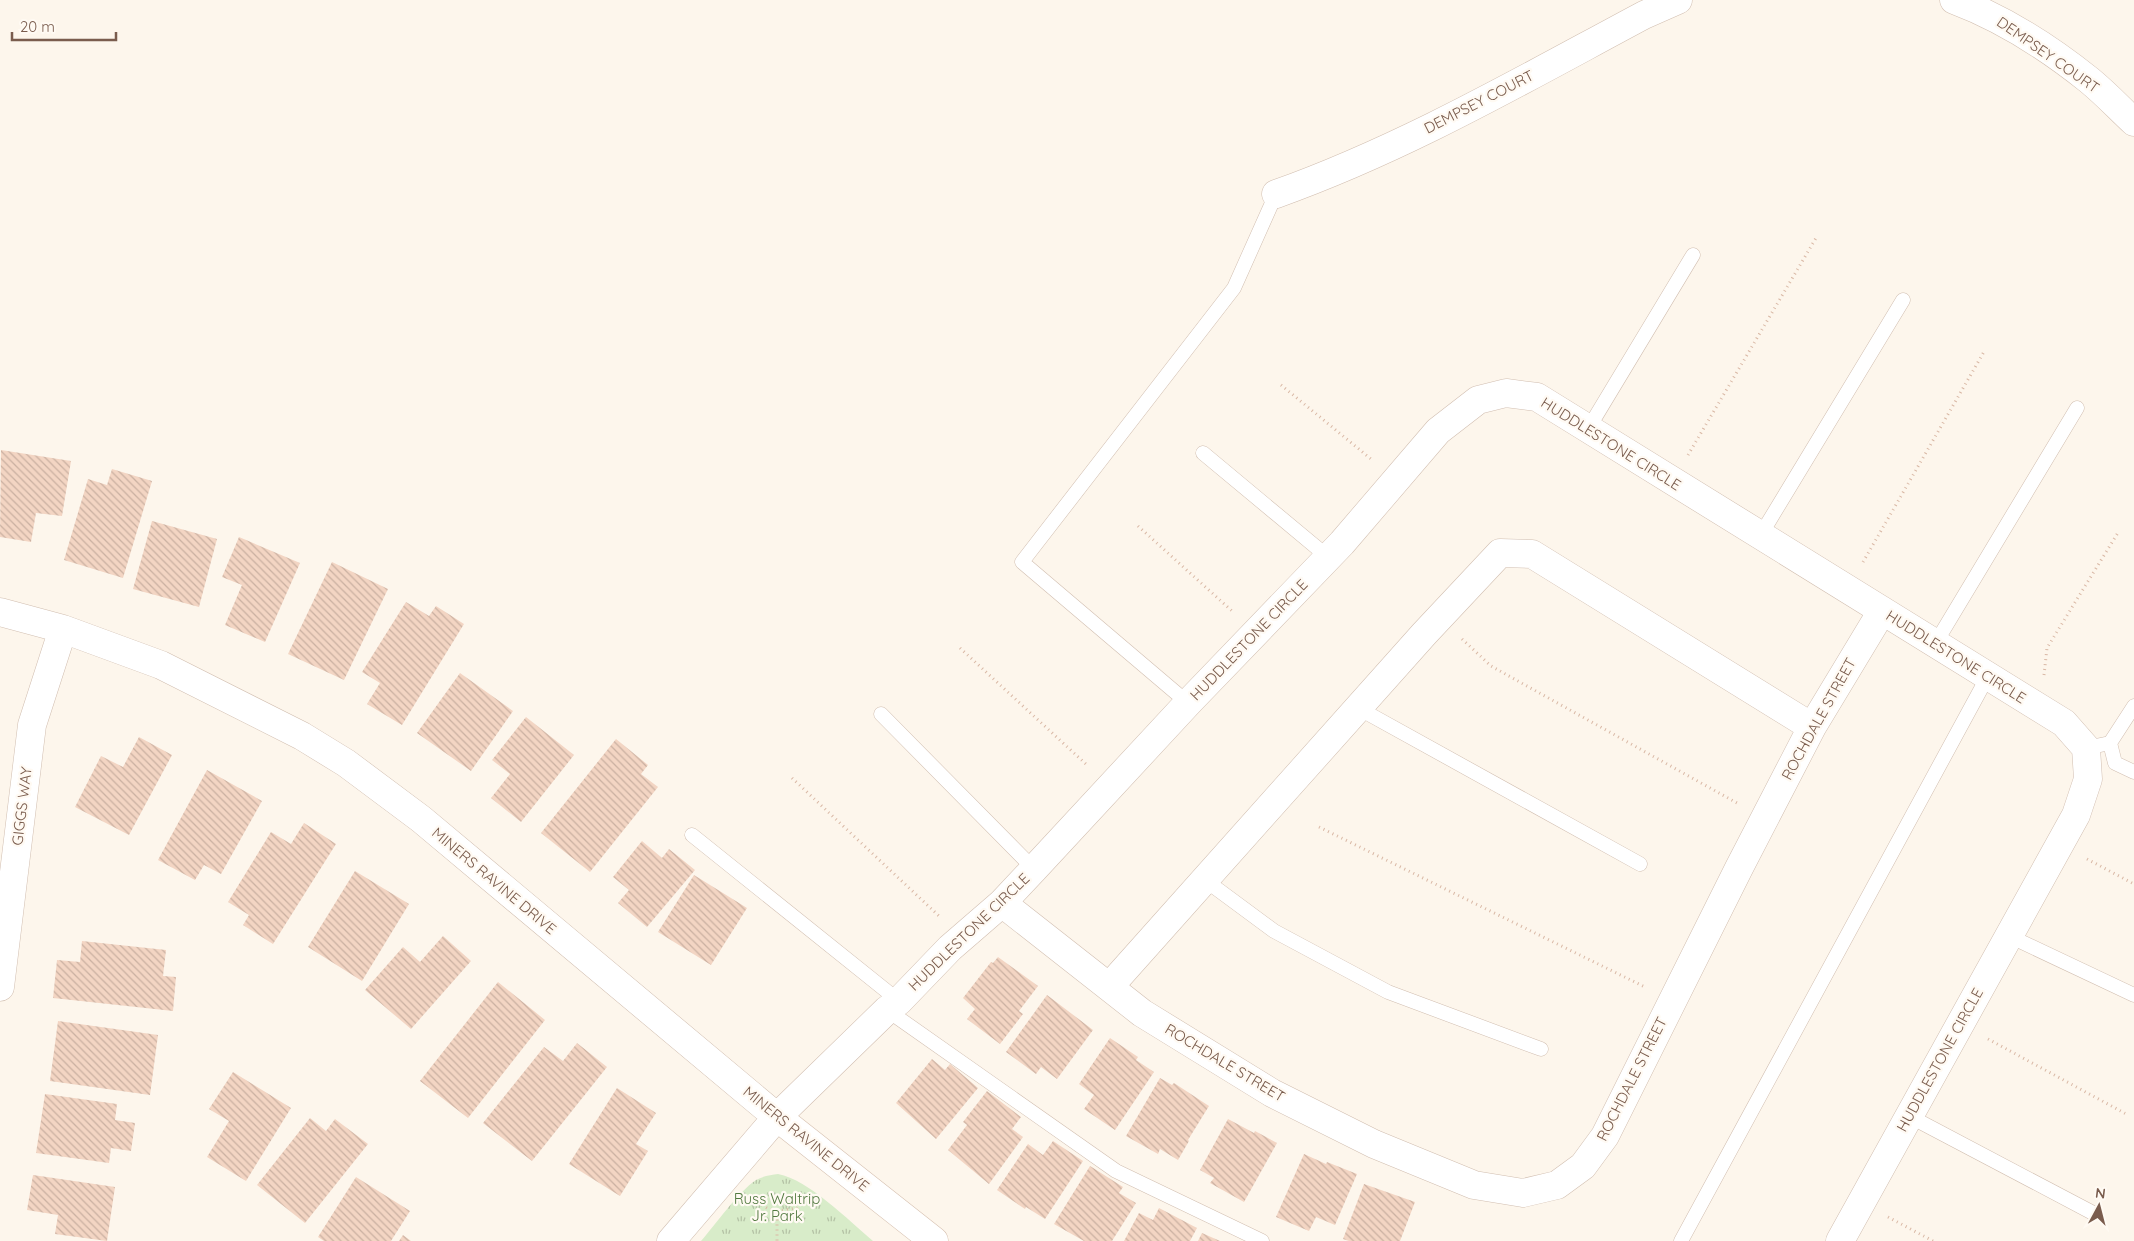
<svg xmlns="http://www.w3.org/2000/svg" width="2134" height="1241" font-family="Quicksand,sans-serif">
	<defs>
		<pattern id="park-tufts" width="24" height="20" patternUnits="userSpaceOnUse" patternTransform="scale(1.25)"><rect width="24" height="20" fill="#d8ecc9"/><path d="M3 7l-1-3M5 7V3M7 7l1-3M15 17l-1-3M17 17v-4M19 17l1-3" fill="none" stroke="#b4c2a5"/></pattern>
		<pattern id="building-back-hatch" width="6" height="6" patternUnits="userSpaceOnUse" patternTransform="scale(1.25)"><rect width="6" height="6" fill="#f3d5c3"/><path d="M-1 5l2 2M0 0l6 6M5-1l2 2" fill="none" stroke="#cab0a1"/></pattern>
	</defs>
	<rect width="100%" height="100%" fill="#fdf6ec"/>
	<path fill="url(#park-tufts)" d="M 778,1174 C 809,1180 848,1220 873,1241 L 701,1241 C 716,1224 738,1192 756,1180 C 763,1176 771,1175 778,1174 Z"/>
	<path fill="url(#building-back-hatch)" d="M 1,450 L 71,461 L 62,516 L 36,513 L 31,542 L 0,537 Z
		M 112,469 L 152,481 L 123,578 L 64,560 L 88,479 L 107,485 Z
		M 152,521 L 217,539 L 199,607 L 133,589 Z
		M 239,537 L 300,563 L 265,642 L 225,625 L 242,585 L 222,577 Z
		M 332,562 L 388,589 L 344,680 L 288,654 Z
		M 406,602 L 429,616 L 436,606 L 464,624 L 402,725 L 367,704 L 380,683 L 362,672 Z
		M 460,673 L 513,711 L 471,771 L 417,733 Z
		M 526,717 L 574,755 L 521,822 L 491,798 L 510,774 L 492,760 Z
		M 139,737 L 172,755 L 129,835 L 75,807 L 101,756 L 123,767 Z
		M 616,739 L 648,765 L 641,774 L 658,787 L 590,872 L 541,833 Z
		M 207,770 L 262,801 L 221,874 L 204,865 L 195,880 L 158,860 Z
		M 304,823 L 336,844 L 273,944 L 243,925 L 249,915 L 228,902 L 271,832 L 291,844 Z
		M 642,841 L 662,858 L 669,849 L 695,870 L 647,927 L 618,903 L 629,890 L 613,877 Z
		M 355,871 L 409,904 L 362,981 L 308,947 Z
		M 694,875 L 747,908 L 711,965 L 658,932 Z
		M 443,936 L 471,961 L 411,1029 L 365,990 L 403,947 L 420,962 Z
		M 82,941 L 166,950 L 163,976 L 176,977 L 173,1011 L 53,998 L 57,960 L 80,962 Z
		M 998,957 L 1038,986 L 1019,1011 L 1023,1014 L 1000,1044 L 967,1019 L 975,1009 L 963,998 L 991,962 L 993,963 Z
		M 498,982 L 545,1020 L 468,1118 L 420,1081 Z
		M 1047,995 L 1093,1030 L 1057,1079 L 1041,1067 L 1036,1074 L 1006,1052 Z
		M 58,1021 L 158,1035 L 150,1095 L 50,1081 Z
		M 1110,1038 L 1138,1057 L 1136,1060 L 1154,1072 L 1115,1130 L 1084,1109 L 1094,1095 L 1079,1084 Z
		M 577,1043 L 607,1067 L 532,1161 L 483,1123 L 544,1047 L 563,1061 Z
		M 932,1059 L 945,1070 L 950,1064 L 978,1088 L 936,1139 L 896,1103 Z
		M 233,1072 L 291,1108 L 246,1181 L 207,1157 L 229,1121 L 209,1109 Z
		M 1160,1078 L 1172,1085 L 1174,1083 L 1209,1106 L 1188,1140 L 1189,1141 L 1178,1160 L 1160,1149 L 1158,1154 L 1126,1136 Z
		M 617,1088 L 656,1113 L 636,1144 L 648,1151 L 620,1196 L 569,1164 Z
		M 987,1091 L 1021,1117 L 1012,1129 L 1023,1137 L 989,1184 L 948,1150 L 967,1125 L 963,1122 Z
		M 45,1094 L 117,1104 L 115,1120 L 135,1123 L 131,1151 L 111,1148 L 109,1163 L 36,1153 Z
		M 310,1118 L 326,1131 L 335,1119 L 368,1144 L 305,1223 L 257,1185 Z
		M 1228,1119 L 1254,1133 L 1255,1131 L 1277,1143 L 1244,1202 L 1210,1183 L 1214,1178 L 1200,1170 Z
		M 1053,1141 L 1083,1161 L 1045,1219 L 1026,1207 L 1025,1209 L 997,1190 L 1028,1144 L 1043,1155 Z
		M 1304,1154 L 1326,1164 L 1327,1162 L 1357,1174 L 1335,1225 L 1316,1217 L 1309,1231 L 1276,1217 Z
		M 1090,1166 L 1123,1187 L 1119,1193 L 1136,1203 L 1112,1241 L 1084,1241 L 1054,1224 Z
		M 33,1175 L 115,1187 L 107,1241 L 55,1234 L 58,1215 L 27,1210 Z
		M 356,1177 L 410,1211 L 391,1241 L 324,1241 L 318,1237 Z
		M 1364,1184 L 1415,1202 L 1400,1241 L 1349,1241 L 1343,1239 Z
		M 1159,1208 L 1197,1228 L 1190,1241 L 1124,1241 L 1139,1213 L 1153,1220 Z
		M 1202,1233 L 1220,1241 L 1198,1241 Z
		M 403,1235 L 411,1241 L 399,1241 Z"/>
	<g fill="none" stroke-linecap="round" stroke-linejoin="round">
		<g stroke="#d1beb0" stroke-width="15">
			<path id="lane" d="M 1588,429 L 1693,255
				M 1203,453 L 1328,557
				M 1760,536 L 1903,300
				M 1935,644 L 2077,408
				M 1188,703 L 1022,562 L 1234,288 L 1276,194
				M 1358,708 L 1640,864
				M 881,714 L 1034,869
				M 2110,743 L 2115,763 L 2134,772
				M 2086,748 L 2110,743 L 2134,706
				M 692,835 L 899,1001
				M 1205,880 L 1274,931 L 1388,992 L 1541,1049
				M 2009,936 L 2134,995
				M 887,1010 L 1116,1171 L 1262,1241
				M 1909,1116 L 2093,1213
				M 1681,1241 L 1988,676"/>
		</g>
		<g stroke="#d1beb0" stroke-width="29">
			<path id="street" d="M 1954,0 C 2002,18 2049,48 2089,80 C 2105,93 2119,108 2134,122
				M 1276,194 C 1405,148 1524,79 1644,15 L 1678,0
				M 0,612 L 63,629 L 161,665 L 302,736 L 346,763 L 421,819 L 777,1117
				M 1002,903 L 1142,1013 L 1272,1093 L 1374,1144 L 1474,1185 L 1523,1193 L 1557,1185 L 1583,1166 L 1605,1136 L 1739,868 L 1812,727 L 1882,611
				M 0,987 L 32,725 L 63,629
				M 1109,987 L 1424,634 L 1500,553 L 1532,554 L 1812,727
				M 671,1241 L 777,1117 L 887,1010 L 899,1001 L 950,948 L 1002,903 L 1034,869 L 1188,703 L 1342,543 L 1438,431 L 1478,400 L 1506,393 L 1537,397 L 2064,723 L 2086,748 L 2088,779 L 2076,815 L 1840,1241"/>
		</g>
		<g stroke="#d6c0b0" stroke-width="29">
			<path id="secondary" d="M 777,1117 L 934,1241"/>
		</g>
		<path stroke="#d9b8a5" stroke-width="3" stroke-dasharray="1 4" stroke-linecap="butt" d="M 1281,385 L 1371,459
			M 1688,455 L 1816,238
			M 1138,526 L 1232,611
			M 1863,562 L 1985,350
			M 1462,639 L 1491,666 L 1737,803
			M 960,648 L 1088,766
			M 2044,675 L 2047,648 L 2119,531
			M 792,778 L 939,916
			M 1319,827 L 1645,987
			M 2087,859 L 2134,884
			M 1988,1039 L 2128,1115
			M 749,1197 L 767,1208 L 777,1211 L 777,1241
			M 777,1211 L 797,1208 L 807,1197
			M 1888,1217 L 1933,1241"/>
		<use href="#lane" stroke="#fff" stroke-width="14"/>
		<use href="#street" stroke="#fff" stroke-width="28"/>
		<use href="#secondary" stroke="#fff" stroke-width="28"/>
	</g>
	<g text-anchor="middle" stroke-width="4.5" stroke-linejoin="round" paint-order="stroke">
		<g font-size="15" fill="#7a5c4d" stroke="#fffaf3">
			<text transform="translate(2048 55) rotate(35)" y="5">DEMPSEY COURT</text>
			<text transform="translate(1479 102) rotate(-27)" y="5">DEMPSEY COURT</text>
			<text transform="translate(1611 444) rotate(32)" y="5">HUDDLESTONE CIRCLE</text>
			<text transform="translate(1249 640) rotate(-46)" y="5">HUDDLESTONE CIRCLE</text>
			<text transform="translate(1956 657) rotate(32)" y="5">HUDDLESTONE CIRCLE</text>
			<text transform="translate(1819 719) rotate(-61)" y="5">ROCHDALE STREET</text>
			<text transform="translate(22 806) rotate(-83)" y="5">GIGGS WAY</text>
			<text transform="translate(494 881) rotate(40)" y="5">MINERS RAVINE DRIVE</text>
			<text transform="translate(969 932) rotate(-44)" y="5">HUDDLESTONE CIRCLE</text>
			<text transform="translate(1940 1060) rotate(-61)" y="5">HUDDLESTONE CIRCLE</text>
			<text transform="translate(1225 1063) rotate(31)" y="5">ROCHDALE STREET</text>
			<text transform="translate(1632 1079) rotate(-63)" y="5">ROCHDALE STREET</text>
			<text transform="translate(806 1139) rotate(39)" y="5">MINERS RAVINE DRIVE</text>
		</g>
		<g font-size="15" fill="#537a41" stroke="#fffaf3">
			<text x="777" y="1204">Russ Waltrip<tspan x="777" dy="17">Jr. Park</tspan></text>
		</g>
	</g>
	<g transform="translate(2099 1206) rotate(7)" stroke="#fffaf3" stroke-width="4" paint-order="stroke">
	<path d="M0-4L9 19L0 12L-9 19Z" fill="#7a5c4d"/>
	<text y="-8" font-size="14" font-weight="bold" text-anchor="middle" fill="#7a5c4d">N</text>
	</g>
	<path d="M12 32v8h104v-8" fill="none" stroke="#7a5c4d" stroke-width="2.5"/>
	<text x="20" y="32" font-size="15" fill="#7a5c4d" stroke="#fffaf3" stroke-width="4" paint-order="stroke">20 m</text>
</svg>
